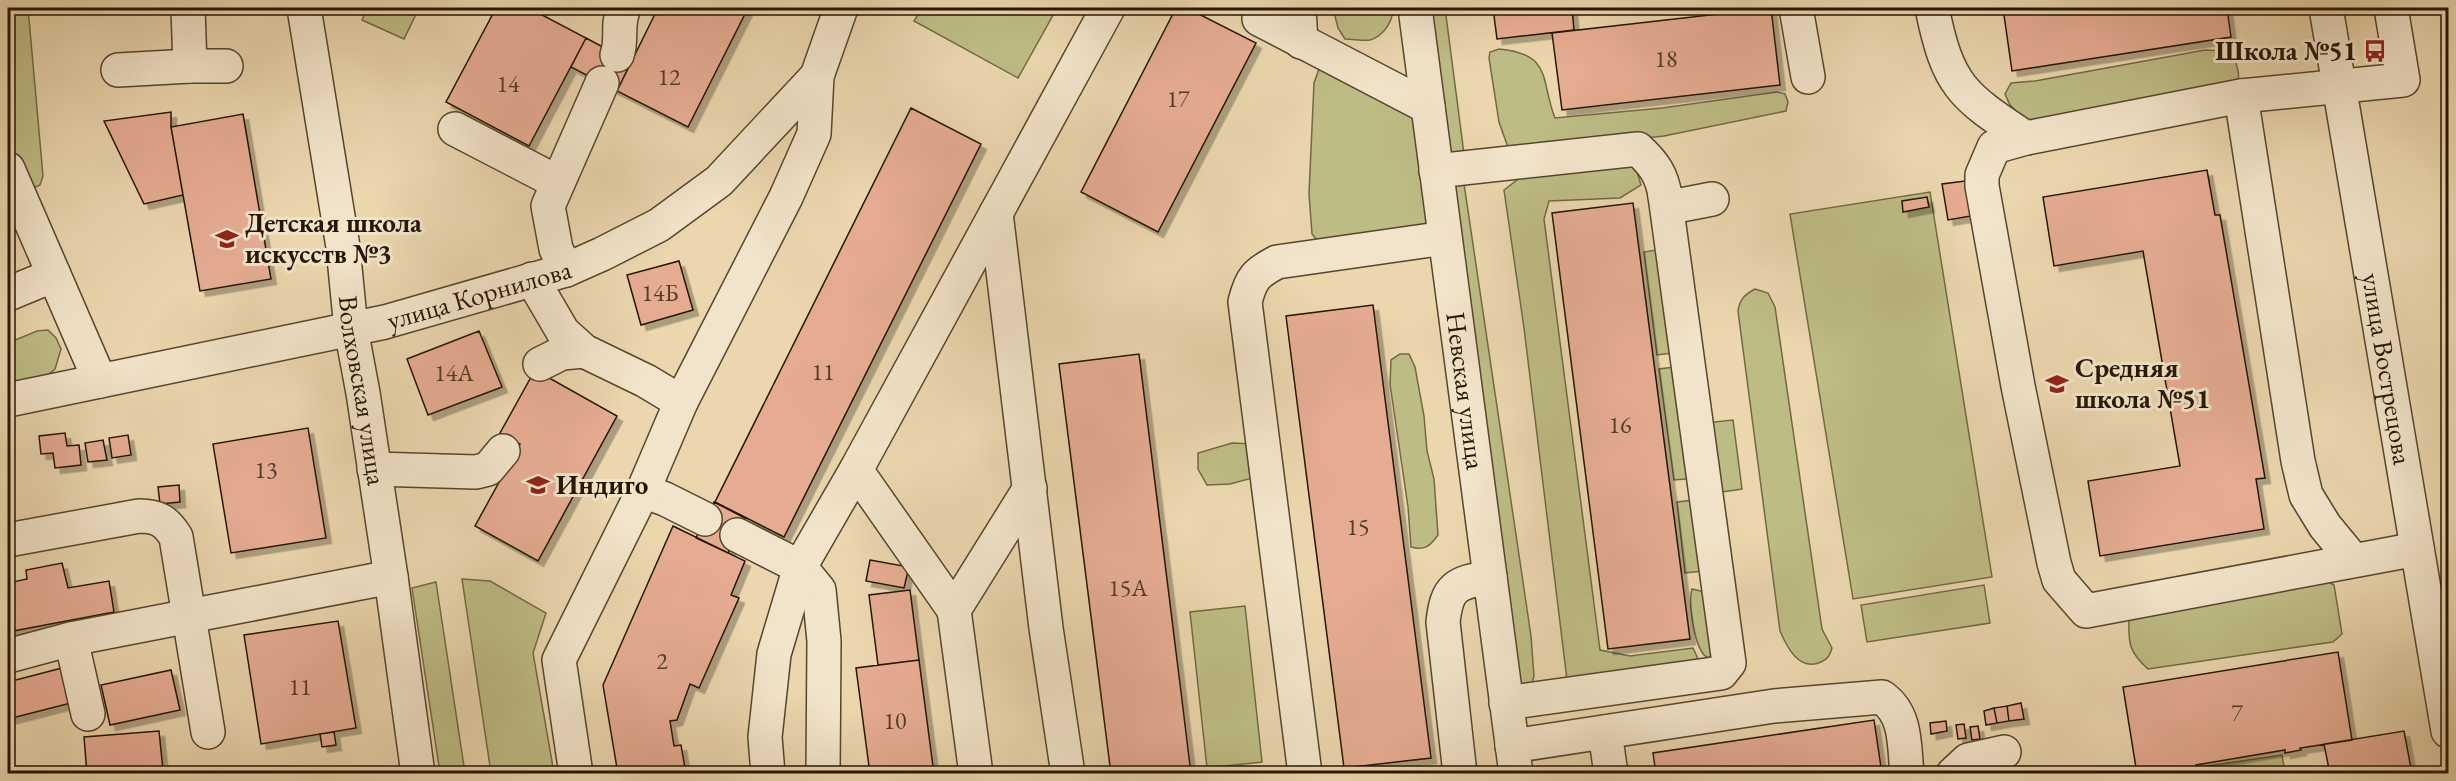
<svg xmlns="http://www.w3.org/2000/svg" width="2456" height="781" font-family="'EB Garamond',serif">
	<defs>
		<filter id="shadow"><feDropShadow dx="5.5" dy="5.5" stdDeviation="0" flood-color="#0004"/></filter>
	</defs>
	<rect width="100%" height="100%" fill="#ebd6ae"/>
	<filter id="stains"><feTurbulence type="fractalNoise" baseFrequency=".00333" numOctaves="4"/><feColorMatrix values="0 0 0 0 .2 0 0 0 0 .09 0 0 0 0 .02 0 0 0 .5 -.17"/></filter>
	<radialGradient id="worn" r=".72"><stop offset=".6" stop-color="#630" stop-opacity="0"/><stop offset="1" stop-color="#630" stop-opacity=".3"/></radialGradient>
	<path fill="#bebc85" stroke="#726944" stroke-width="1.5" d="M 8,8 L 28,8 L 43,176 L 40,185 L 34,188 L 29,186 L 8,143 Z
		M 367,8 L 419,8 L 404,39 L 362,20 Z
		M 922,8 L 1057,8 L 1018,78 L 914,21 Z
		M 1333,8 L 1393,8 C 1393,21 1384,36 1370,40 C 1363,41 1353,39 1345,39 L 1338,28 Z
		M 1416,8 L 1445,8 L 1464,154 L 1448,168 Z
		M 1499,49 C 1553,54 1540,80 1555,118 L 1662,108 L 1777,92 L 1785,94 L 1788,102 L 1786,111 L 1664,136 L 1510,153 L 1499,122 L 1489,58 L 1490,52 Z
		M 2205,50 L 2228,51 C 2238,62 2240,73 2238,88 L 2058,124 L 2025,120 L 2010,105 L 2005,94 L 2011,83 L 2035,81 Z
		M 1320,66 L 1420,117 L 1431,234 L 1323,248 L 1312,234 L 1309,194 L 1314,83 Z
		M 1635,165 L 1641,185 L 1620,198 L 1549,201 L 1544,219 L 1600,650 L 1630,656 L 1693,648 L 1700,663 L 1568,688 L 1524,328 L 1504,190 L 1526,173 Z
		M 1463,177 L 1531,636 L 1534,676 L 1531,688 L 1516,694 L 1448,178 Z
		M 1930,192 L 1992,577 L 1853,599 L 1790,214 Z
		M 1668,248 L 1681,352 L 1657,355 L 1644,252 Z
		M 1755,289 L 1768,293 L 1775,307 L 1822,629 L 1832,648 C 1830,655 1828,659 1821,662 C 1799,672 1787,647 1780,631 L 1738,311 C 1740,299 1744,295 1755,289 Z
		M 48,330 L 56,338 L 61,349 L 55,369 L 44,378 L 8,385 L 8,343 L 37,331 Z
		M 1400,354 L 1409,354 L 1415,367 L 1424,416 L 1427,451 L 1434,479 L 1438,535 C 1430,546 1425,551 1411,547 L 1408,507 L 1390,384 L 1391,360 Z
		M 1682,366 L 1697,478 L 1674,480 L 1659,369 Z
		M 1733,420 L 1742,489 L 1715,493 L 1705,423 Z
		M 1232,443 L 1254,444 L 1256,477 L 1230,484 L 1207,485 L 1198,469 L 1198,453 Z
		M 1702,499 L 1711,570 L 1685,573 L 1677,502 Z
		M 462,579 L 490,581 L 546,613 L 533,653 L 554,773 L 491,773 Z
		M 2327,581 L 2334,585 L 2342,634 L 2333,642 L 2148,669 C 2130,653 2128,644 2129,620 L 2138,616 Z
		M 436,582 L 465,773 L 440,773 L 412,588 Z
		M 1984,585 L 1990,623 L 1867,642 L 1861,605 Z
		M 1692,589 L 1714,594 L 1716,662 C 1713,660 1706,657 1704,655 C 1694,643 1688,603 1692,589 Z
		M 1245,606 L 1262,762 L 1207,768 L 1190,612 Z
		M 2282,755 L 2285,773 L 2202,773 L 2201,767 Z"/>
	<path fill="#e6ac92" stroke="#251603" stroke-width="1.5" filter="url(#shadow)" d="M 496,8 L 529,8 L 586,38 L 529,146 L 446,102 Z
		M 658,8 L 748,8 L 688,127 L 617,91 Z
		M 1176,8 L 1187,8 L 1256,43 L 1158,232 L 1081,192 Z
		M 1493,8 L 1572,8 L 1574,30 L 1497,39 Z
		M 1771,8 L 1780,85 L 1562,110 L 1552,33 Z
		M 2003,8 L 2227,8 L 2231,37 L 2012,71 Z
		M 586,38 L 631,62 L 617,91 L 571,67 Z
		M 911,108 L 981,144 L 784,537 L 715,502 Z
		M 171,112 L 171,127 L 183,195 L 144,204 L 104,121 Z
		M 243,114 L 271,279 L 200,291 L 171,127 Z
		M 2207,170 L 2215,215 L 2220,215 L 2265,478 L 2256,479 L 2264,529 L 2100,556 L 2088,481 L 2180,466 L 2143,251 L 2054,266 L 2043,197 Z
		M 1965,181 L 1971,216 L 1948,220 L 1942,184 Z
		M 1927,197 L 1929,207 L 1903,212 L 1902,201 Z
		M 1633,203 L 1690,639 L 1608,649 L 1552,213 Z
		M 679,261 L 693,310 L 641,325 L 627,275 Z
		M 1373,305 L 1431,758 L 1344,768 L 1286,316 Z
		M 479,331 L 502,387 L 428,415 L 407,359 Z
		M 1139,354 L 1181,692 L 1191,774 L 1111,774 L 1059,364 Z
		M 535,370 L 617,416 L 538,561 L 475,526 L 520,444 L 500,433 Z
		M 308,428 L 326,538 L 231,553 L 213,444 Z
		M 65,433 L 67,446 L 79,445 L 81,465 L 55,468 L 53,453 L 41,454 L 39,436 Z
		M 128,435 L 131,455 L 112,458 L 109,438 Z
		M 103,440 L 107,460 L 88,462 L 85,443 Z
		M 179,485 L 180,502 L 160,504 L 158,487 Z
		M 714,502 L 745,518 L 728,553 L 696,538 Z
		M 673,526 L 745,561 L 731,595 L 739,598 L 699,688 L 690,684 L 677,720 L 670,721 L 674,746 L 681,745 L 686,774 L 618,774 L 603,685 Z
		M 870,560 L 909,567 L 904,588 L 866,581 Z
		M 62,563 L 68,588 L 109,581 L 114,612 L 8,632 L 8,583 L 27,579 L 26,570 Z
		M 910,590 L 919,660 L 878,665 L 869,595 Z
		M 338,621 L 356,728 L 261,744 L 244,635 Z
		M 2338,652 L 2352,740 L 2300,748 L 2301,750 L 2285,753 L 2285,750 L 2196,765 L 2196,768 L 2175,772 L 2175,768 L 2137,774 L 2123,687 Z
		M 919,660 L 934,774 L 870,774 L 856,668 Z
		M 62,668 L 71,703 L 8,719 L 8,682 Z
		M 171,670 L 180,710 L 110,725 L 101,685 Z
		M 2021,703 L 2024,719 L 2009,721 L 2007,706 Z
		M 2007,706 L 2009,721 L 1997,723 L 1994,708 Z
		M 1994,708 L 1997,723 L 1986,725 L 1984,711 Z
		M 1874,720 L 1882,774 L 1656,774 L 1653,753 Z
		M 1946,721 L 1947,731 L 1931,734 L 1930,723 Z
		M 1964,724 L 1966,738 L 1958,739 L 1956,725 Z
		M 1978,726 L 1980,739 L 1972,740 L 1970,727 Z
		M 159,731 L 163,770 L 87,774 L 84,737 Z
		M 2404,731 L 2412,774 L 2330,774 L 2324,744 Z
		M 334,732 L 336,745 L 322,747 L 320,734 Z"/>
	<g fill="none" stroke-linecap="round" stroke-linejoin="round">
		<g stroke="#56462e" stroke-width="36">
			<g id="minor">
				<path id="s1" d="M 304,8 L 343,247 L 351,329 L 363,393 L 391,577 L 418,774"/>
				<path d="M 1299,8 L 1301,42"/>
				<path id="s2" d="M 1415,8 L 1516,774"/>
				<path d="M 1796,8 L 1808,77"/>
				<path d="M 1932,8 C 1948,86 1961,95 2026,138"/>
				<path id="s3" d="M 2326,8 L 2448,731"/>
				<path d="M 2391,8 L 2403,80 L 2241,96 L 2026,138 L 1994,147 L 1982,175 L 1982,186 L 2018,386 L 2054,563 L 2059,580 L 2086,611 L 2417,549"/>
				<path d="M 1259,19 L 1428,107"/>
				<path d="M 617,55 C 623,38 616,25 624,8"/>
				<path d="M 190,66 L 226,66"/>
				<path d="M 118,70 L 190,66 L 188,8"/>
				<path d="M 2241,96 L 2298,461 L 2306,495 L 2325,526 L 2353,560"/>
				<path d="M 455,129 L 557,182"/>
				<path d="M 8,169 L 100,381"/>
				<path d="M 1436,171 L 1638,149 C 1654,164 1662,175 1665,196 L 1729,663 L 1721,673 L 1506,703"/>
				<path d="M 1665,196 L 1676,206 L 1712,199"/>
				<path d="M 996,213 L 1046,628 L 1068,774"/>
				<path d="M 566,270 L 556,249 L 548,206 L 602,83"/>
				<path d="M 532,279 L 563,332 L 584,351 L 646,381 L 681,402"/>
				<path d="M 8,294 L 54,275"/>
				<path d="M 540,364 L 562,353 L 584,351"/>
				<path id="s4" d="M 8,400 L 385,322 L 566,270 L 602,254 L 659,225 L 719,181 L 817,76 L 841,8"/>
				<path d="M 374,469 L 476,472 L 488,469 L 503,451"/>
				<path d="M 856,470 L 954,610"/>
				<path d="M 643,491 L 665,499 L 705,519"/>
				<path d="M 737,535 L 800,567 L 819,590 L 824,641 L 823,774"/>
				<path d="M 8,540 L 139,516 C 158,516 166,521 176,537 L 208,732"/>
				<path d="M 71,639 L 88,714"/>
				<path d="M 8,656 L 71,639 L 391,577"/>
				<path d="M 1605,732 L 1611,774"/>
				<path d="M 1512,746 L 1774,706 L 1882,697 C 1907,715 1904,745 1907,774"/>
				<path d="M 576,774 L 559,660 L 643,491 L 681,402 L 786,197 L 814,134 L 817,76"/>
				<path d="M 768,774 L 765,737 L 774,654 L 800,567 L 856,470 L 1108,8"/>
				<path d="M 976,774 L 954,610 L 1030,488"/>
				<path d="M 1305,774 L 1245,302 C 1251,278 1256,273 1277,262 L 1445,238"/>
				<path d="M 1460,774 L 1443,622 C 1447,587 1455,583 1490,577"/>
				<path d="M 1953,774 L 1968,760 L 2004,752"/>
			</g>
		</g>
		<use href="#minor" stroke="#f2e4ca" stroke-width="33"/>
	</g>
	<defs>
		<g id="bus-bare" transform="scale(1.8)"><path d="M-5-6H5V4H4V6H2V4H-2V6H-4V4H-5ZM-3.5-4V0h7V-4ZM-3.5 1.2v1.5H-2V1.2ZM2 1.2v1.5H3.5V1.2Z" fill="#8f2418" stroke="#f2e4ca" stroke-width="2.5" paint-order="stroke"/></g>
		<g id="school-bare" transform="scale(1.8)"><path d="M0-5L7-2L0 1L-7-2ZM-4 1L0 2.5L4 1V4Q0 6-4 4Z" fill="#8f2418" stroke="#f2e4ca" stroke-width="2.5" paint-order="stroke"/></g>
	</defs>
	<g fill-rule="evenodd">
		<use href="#bus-bare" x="2375" y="51"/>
		<use href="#school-bare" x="227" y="239"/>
		<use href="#school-bare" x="2057" y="384"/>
		<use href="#school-bare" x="538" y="485"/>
	</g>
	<g text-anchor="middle" stroke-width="6" stroke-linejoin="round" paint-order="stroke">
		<g font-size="24" fill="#553c27">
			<text x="1666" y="67">18</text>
			<text x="669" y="85">12</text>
			<text x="508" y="92">14</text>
			<text x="1178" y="107">17</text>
			<text x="660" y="301">14Б</text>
			<text x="823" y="380">11</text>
			<text x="454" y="381">14А</text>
			<text x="1620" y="433">16</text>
			<text x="266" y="478">13</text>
			<text x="1358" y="535">15</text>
			<text x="1128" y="596">15А</text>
			<text x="662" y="669">2</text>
			<text x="300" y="695">11</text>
			<text x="2237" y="721">7</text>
			<text x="895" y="729">10</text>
		</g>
		<g font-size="27" font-weight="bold" fill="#251603" stroke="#f2e4ca" text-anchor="start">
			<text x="2357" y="60" text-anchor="end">Школа №51</text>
			<text x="245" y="232">Детская школа<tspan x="245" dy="31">искусcтв №3</tspan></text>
			<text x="2075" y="377">Средняя<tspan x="2075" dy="31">школа №51</tspan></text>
			<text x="556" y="494">Индиго</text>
		</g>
		<g font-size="27" fill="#251603" stroke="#f2e4ca">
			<text dy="9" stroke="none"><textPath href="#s4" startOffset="483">улица Корнилова</textPath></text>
			<text dy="9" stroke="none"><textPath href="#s3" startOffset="366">улица Вострецова</textPath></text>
			<text dy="9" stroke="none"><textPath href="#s1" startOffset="387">Волховская улица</textPath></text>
			<text dy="9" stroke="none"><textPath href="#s2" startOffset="386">Невская улица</textPath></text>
		</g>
	</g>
	<rect width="2456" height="781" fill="none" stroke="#ebd6ae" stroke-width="30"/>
	<rect x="9" y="9" width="2438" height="763" fill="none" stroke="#251603" stroke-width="3"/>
	<rect x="15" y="15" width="2426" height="751" fill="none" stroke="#251603" stroke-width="1.5"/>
	<rect width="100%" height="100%" filter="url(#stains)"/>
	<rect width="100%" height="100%" fill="url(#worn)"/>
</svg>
